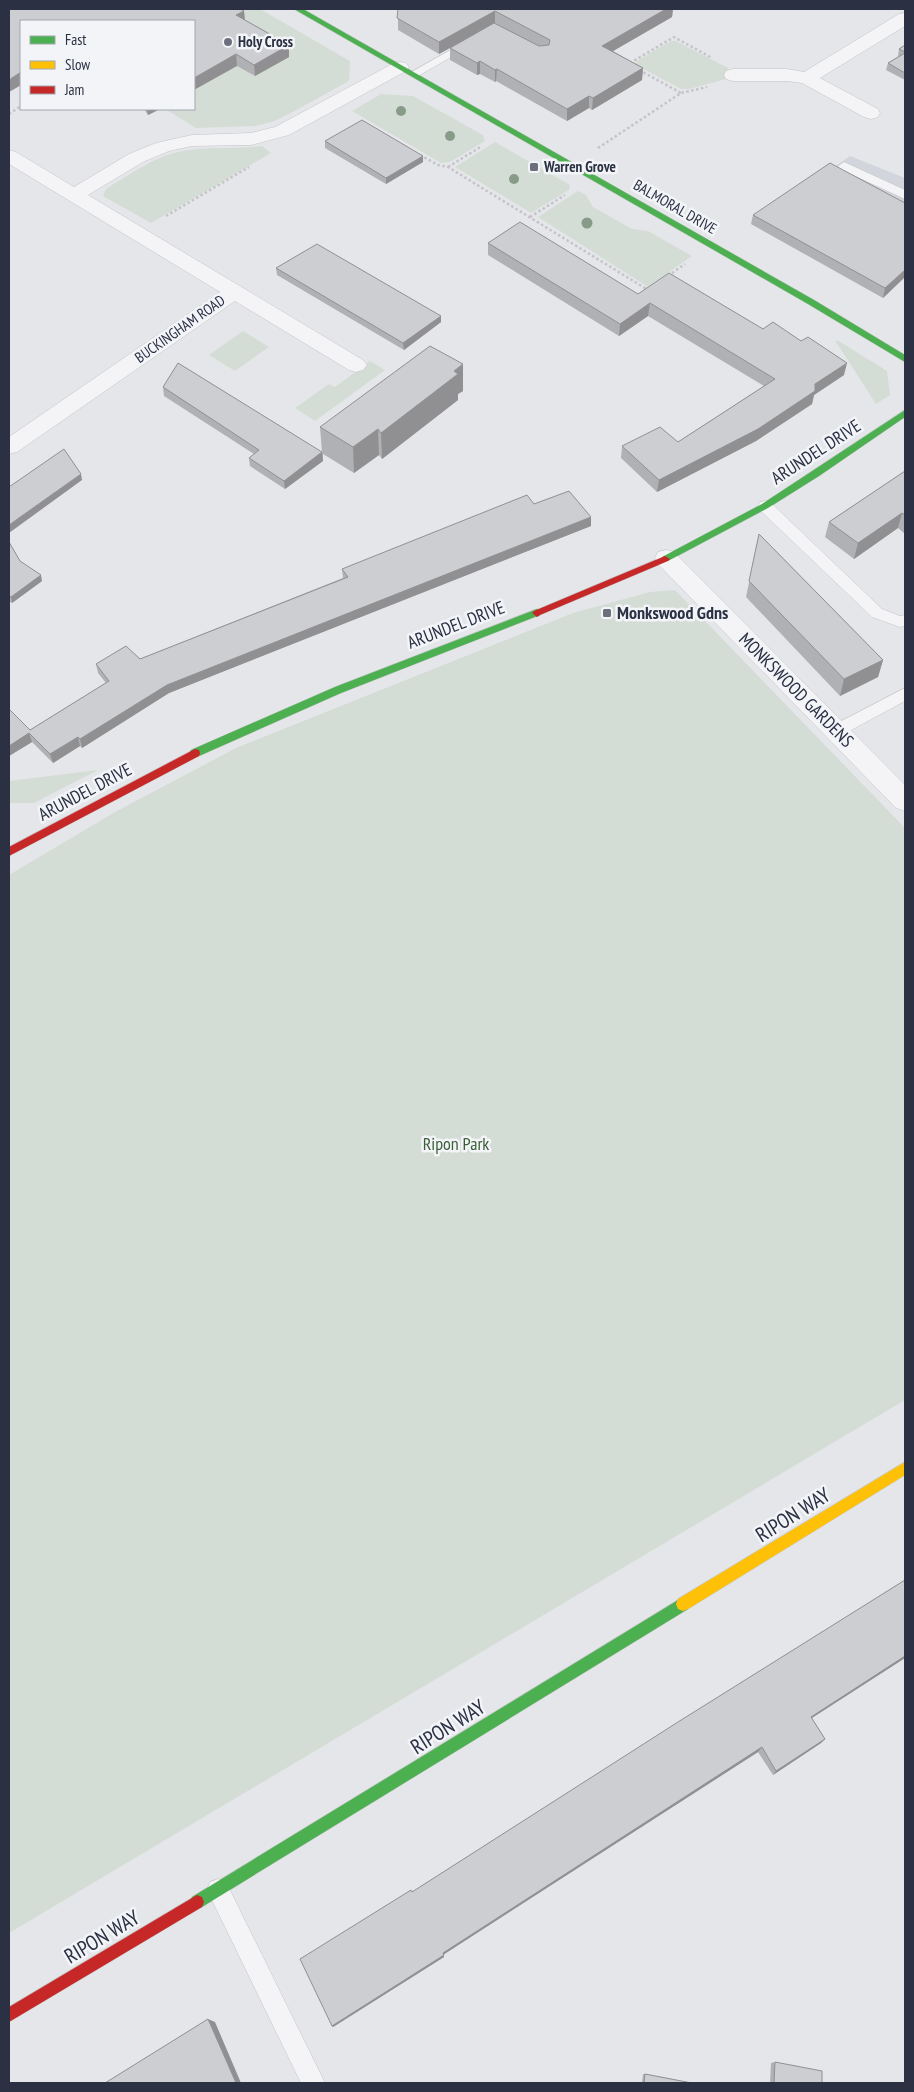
<svg xmlns="http://www.w3.org/2000/svg" width="914" height="2092" font-family="'PT Sans Narrow',sans-serif">
	<rect width="100%" height="100%" fill="#e5e6e9"/>
	<path fill="#d3d5dc" d="M 850,156 L 905,178 L 905,233 L 828,172 Z"/>
	<path fill="#d4ddd5" d="M 192,9 L 260,9 L 350,61 L 349,81 L 289,114 L 272,122 L 255,126 L 196,128 L 165,109 L 194,109 Z
		M 671,41 L 676,41 L 728,68 L 730,78 L 689,89 L 681,89 L 636,65 L 635,62 Z
		M 381,94 L 413,96 L 483,135 L 485,141 L 450,162 L 441,163 L 352,111 Z
		M 495,142 L 570,185 L 569,190 L 531,213 L 455,167 Z
		M 262,146 L 271,153 L 151,223 L 103,196 L 106,189 L 112,185 C 131,174 151,159 174,153 C 203,145 232,150 262,146 Z
		M 578,191 L 586,195 L 593,207 L 632,229 L 648,231 L 692,256 L 648,287 L 538,217 Z
		M 243,331 L 269,347 L 235,371 L 209,355 Z
		M 837,340 L 887,371 L 890,395 L 876,404 L 836,342 Z
		M 370,361 L 385,370 L 315,421 L 295,408 L 329,384 L 335,387 Z
		M 675,590 L 905,828 L 905,1400 L 9,1933 L 9,875 L 115,812 L 236,748 L 573,613 L 650,592 Z
		M 98,770 L 34,803 L 9,803 L 9,781 Z"/>
	<g fill="none" stroke-linecap="round" stroke-linejoin="round">
		<g stroke="#c3c4c7" stroke-width="1">
			<path id="lane" d="M 470,39 L 474,40 L 476,42 L 474,44 L 418,76 L 414,78 L 408,74 Z
				M 844,162 L 905,190 L 905,199 L 840,169 L 838,166 Z
				M 765,501 L 770,502 L 882,609 L 900,616 L 905,615 L 905,626 L 900,627 L 872,617 L 760,510 L 758,506 L 760,502 Z
				M 905,688 L 905,701 L 842,735 L 836,737 L 830,735 L 828,731 L 830,727 Z
				M 218,1879 L 226,1882 L 325,2083 L 301,2083 L 207,1890 L 210,1882 Z"/>
		</g>
		<g stroke="#c3c4c7" stroke-width="1">
			<path id="street" d="M 905,13 L 905,26 L 820,78 L 878,109 L 880,113 L 878,117 L 871,119 L 864,117 L 802,83 L 787,81 L 733,81 L 726,79 L 724,75 L 726,71 L 733,69 L 787,69 L 804,72 L 899,14 Z
				M 400,62 L 406,63 L 409,67 L 406,71 L 289,135 L 251,145 L 192,146 L 169,151 L 143,162 L 88,195 L 363,360 L 367,365 L 363,370 L 356,372 L 349,370 L 235,301 L 17,452 L 9,454 L 9,437 L 220,292 L 9,164 L 9,150 L 16,152 L 74,187 L 129,154 L 156,143 L 192,135 L 251,133 L 275,127 L 394,63 Z
				M 666,550 L 674,552 L 905,785 L 905,811 L 896,808 L 658,564 L 655,558 L 658,552 Z"/>
		</g>
		<g stroke="#c3c4c7" stroke-width="1">
			<path id="fast" d="M 294,9 L 303,9 L 814,300 L 905,355 L 905,362 L 808,304 Z
				M 905,410 L 905,417 L 819,476 L 768,508 L 668,561 L 662,561 L 662,557 L 762,504 Z
				M 537,609 L 540,611 L 540,615 L 341,693 L 199,756 L 191,756 L 190,753 L 191,750 L 335,687 Z
				M 683,1597 L 688,1599 L 690,1604 L 688,1609 L 202,1907 L 197,1909 L 192,1907 L 190,1902 L 192,1897 Z"/>
		</g>
		<g stroke="#c3c4c7" stroke-width="1">
			<path id="slow" d="M 905,1462 L 905,1475 L 688,1609 L 683,1611 L 678,1609 L 676,1604 L 678,1599 Z"/>
		</g>
		<g stroke="#c3c4c7" stroke-width="1">
			<path id="jam" d="M 665,556 L 670,559 L 668,561 L 540,615 L 537,617 L 532,613 L 534,611 Z
				M 195,749 L 199,750 L 200,753 L 199,756 L 9,856 L 9,847 Z
				M 197,1895 L 202,1897 L 204,1902 L 202,1907 L 9,2022 L 9,2007 Z"/>
		</g>
		<path stroke="#c4c4c9" stroke-width="2.5" stroke-dasharray="2.5 2.5" stroke-linecap="butt" d="M 630,63 L 674,37 L 712,58
			M 639,70 L 681,93
			M 9,114 L 21,106
			M 598,148 L 681,93 L 707,87
			M 420,155 L 438,165 L 448,167 L 648,290
			M 448,167 L 482,146
			M 166,216 L 249,167
			M 530,217 L 565,195
			M 668,276 L 685,264"/>
		<use href="#lane" fill="#f4f4f6" fill-rule="evenodd"/>
		<use href="#street" fill="#f4f4f6" fill-rule="evenodd"/>
		<use href="#fast" fill="#4caf50" fill-rule="evenodd"/>
		<use href="#slow" fill="#ffc107" fill-rule="evenodd"/>
		<use href="#jam" fill="#c62828" fill-rule="evenodd"/>
	</g>
	<g fill="#889b88">
		<circle cx="401" cy="111" r="5"/>
		<circle cx="450" cy="136" r="5"/>
		<circle cx="514" cy="179" r="5"/>
		<circle cx="587" cy="223" r="5.5"/>
	</g>
	<path fill="#b0b1b4" d="M 9,9 L 244,11 L 245,20 L 289,45 L 289,57 L 255,76 L 237,66 L 194,21 L 21,21 L 21,85 L 9,92 Z
		M 398,9 L 673,9 L 672,17 L 613,51 L 643,68 L 642,80 L 592,110 L 589,108 L 567,121 L 496,81 L 495,82 L 480,74 L 477,75 L 450,60 L 450,48 L 439,54 L 398,30 Z
		M 905,45 L 905,80 L 886,70 L 888,63 L 899,56 L 898,56 L 899,49 Z
		M 144,109 L 160,109 L 148,115 Z
		M 325,141 L 423,156 L 423,162 L 386,184 L 325,148 Z
		M 905,203 L 905,277 L 883,298 L 751,224 L 753,215 Z
		M 488,243 L 638,294 L 763,329 L 844,375 L 814,395 L 812,404 L 756,441 L 657,492 L 621,458 L 622,446 L 678,442 L 764,386 L 648,316 L 619,336 L 488,255 Z
		M 276,268 L 441,316 L 441,322 L 404,350 L 277,275 Z
		M 463,364 L 463,391 L 458,394 L 458,400 L 382,459 L 379,455 L 354,473 L 323,454 L 323,461 L 285,489 L 250,466 L 249,458 L 254,454 L 164,396 L 163,387 L 322,452 L 320,427 Z
		M 905,471 L 905,534 L 898,528 L 854,559 L 825,537 L 829,522 Z
		M 534,504 L 591,517 L 591,526 L 169,693 L 82,748 L 80,746 L 53,763 L 32,742 L 9,756 L 9,709 L 30,730 L 106,683 L 98,673 L 96,664 L 140,659 L 343,578 L 342,569 Z
		M 759,534 L 883,660 L 878,677 L 840,696 L 746,597 Z
		M 9,542 L 20,561 L 42,581 L 12,603 L 9,601 Z
		M 905,1580 L 905,1658 L 812,1718 L 825,1739 L 821,1743 L 773,1775 L 758,1752 L 443,1954 L 444,1957 L 333,2027 L 332,2026 L 412,1892 Z
		M 775,2062 L 822,2083 L 770,2083 L 771,2063 Z
		M 643,2074 L 645,2074 L 692,2083 L 642,2083 Z"/>
	<path fill="#909092" d="M 666,9 L 673,9 L 672,17 L 601,58 L 602,46 Z
		M 244,11 L 245,22 L 236,15 Z
		M 495,11 L 495,23 L 439,54 L 439,42 Z
		M 289,45 L 289,57 L 255,76 L 254,65 Z
		M 236,54 L 237,66 L 194,90 L 194,78 Z
		M 480,61 L 480,74 L 477,75 L 477,63 Z
		M 643,68 L 642,80 L 592,110 L 593,98 Z
		M 497,69 L 496,81 L 495,82 L 495,70 Z
		M 21,72 L 21,85 L 9,92 L 9,80 Z
		M 589,96 L 589,108 L 567,121 L 567,109 Z
		M 147,109 L 160,109 L 148,115 Z
		M 423,156 L 423,162 L 386,184 L 386,178 Z
		M 905,270 L 905,277 L 883,298 L 885,288 Z
		M 650,303 L 648,316 L 619,336 L 620,324 Z
		M 441,316 L 441,322 L 404,350 L 403,343 Z
		M 847,363 L 844,375 L 814,395 L 812,404 L 756,441 L 657,492 L 659,480 L 815,384 Z
		M 463,364 L 463,391 L 458,394 L 458,400 L 382,459 L 381,433 Z
		M 378,429 L 379,455 L 354,473 L 353,447 Z
		M 322,452 L 323,461 L 285,489 L 284,481 Z
		M 81,474 L 82,480 L 9,533 L 9,525 Z
		M 902,513 L 898,528 L 854,559 L 858,543 Z
		M 591,517 L 591,526 L 169,693 L 82,748 L 80,739 L 167,685 Z
		M 41,575 L 42,581 L 12,603 L 11,597 Z
		M 883,660 L 878,677 L 840,696 L 844,679 Z
		M 29,733 L 32,742 L 9,756 L 9,746 Z
		M 78,737 L 80,746 L 53,763 L 50,754 Z
		M 905,1656 L 905,1658 L 807,1721 L 811,1717 Z
		M 825,1739 L 821,1743 L 773,1775 L 776,1771 Z
		M 762,1747 L 758,1752 L 443,1955 L 443,1953 Z
		M 444,1955 L 444,1957 L 333,2027 L 332,2026 Z
		M 208,2019 L 215,2022 L 241,2083 L 236,2083 Z"/>
	<path fill="#cdced1" stroke="#909092" d="M 9,9 L 240,9 L 244,11 L 236,15 L 289,45 L 254,65 L 236,54 L 194,78 L 194,21 L 21,21 L 21,72 L 9,80 Z
		M 398,9 L 666,9 L 602,46 L 643,68 L 593,98 L 589,96 L 567,109 L 497,69 L 495,70 L 480,61 L 477,63 L 450,48 L 494,23 L 539,46 L 549,45 L 550,40 L 495,11 L 439,42 L 397,18 Z
		M 905,45 L 905,52 L 899,49 Z
		M 905,53 L 905,73 L 888,63 Z
		M 362,120 L 423,156 L 386,178 L 325,141 Z
		M 830,163 L 905,203 L 905,270 L 885,288 L 753,215 Z
		M 520,222 L 638,294 L 669,273 L 763,329 L 773,322 L 801,341 L 808,337 L 847,363 L 815,384 L 815,391 L 758,429 L 659,480 L 622,446 L 660,427 L 678,442 L 775,379 L 650,303 L 620,324 L 488,243 Z
		M 317,244 L 441,316 L 403,343 L 276,268 Z
		M 430,346 L 463,364 L 454,371 L 458,374 L 381,433 L 378,429 L 353,447 L 320,427 Z
		M 178,363 L 322,452 L 284,481 L 249,458 L 259,450 L 163,387 Z
		M 64,449 L 81,474 L 9,525 L 9,487 Z
		M 905,471 L 905,515 L 902,513 L 858,543 L 829,522 Z
		M 569,491 L 591,517 L 167,685 L 80,739 L 78,737 L 50,754 L 29,733 L 9,746 L 9,709 L 30,730 L 109,681 L 96,664 L 126,646 L 140,659 L 348,577 L 342,569 L 527,495 L 534,504 Z
		M 759,534 L 883,660 L 844,679 L 749,581 Z
		M 9,542 L 20,561 L 41,575 L 11,597 L 9,596 Z
		M 905,1580 L 905,1656 L 811,1717 L 825,1739 L 776,1771 L 762,1747 L 443,1953 L 444,1955 L 332,2026 L 300,1959 L 411,1890 L 412,1892 L 678,1722 Z
		M 208,2019 L 236,2083 L 105,2083 Z
		M 775,2062 L 822,2071 L 822,2083 L 774,2083 Z
		M 645,2074 L 692,2083 L 644,2083 Z"/>
	<g fill="#6c707d" stroke="#f3f4f8" stroke-width="2">
		<circle cx="228" cy="42" r="5"/>
		<rect x="529" y="162" width="10" height="10" rx="2.5"/>
		<rect x="602" y="608" width="10" height="10" rx="2.5"/>
	</g>
	<g text-anchor="middle" stroke-width="5" stroke-linejoin="round" paint-order="stroke">
		<g font-size="15" font-weight="bold" fill="#2b3143" stroke="#f3f4f8" text-anchor="start">
			<text x="238" y="47">Holy Cross</text>
			<text x="544" y="172">Warren Grove</text>
		</g>
		<g font-size="15" fill="#2b3143" stroke="#f3f4f8">
			<text transform="translate(675 207) rotate(30)" y="5">BALMORAL DRIVE</text>
			<text transform="translate(180 329) rotate(-35)" y="5">BUCKINGHAM ROAD</text>
		</g>
		<g font-size="18" fill="#2b3143" stroke="#f3f4f8">
			<text transform="translate(816 452) rotate(-33)" y="6">ARUNDEL DRIVE</text>
			<text transform="translate(456 625) rotate(-21)" y="6">ARUNDEL DRIVE</text>
			<text transform="translate(796 690) rotate(45)" y="6">MONKSWOOD GARDENS</text>
			<text transform="translate(85 792) rotate(-28)" y="6">ARUNDEL DRIVE</text>
		</g>
		<g font-size="18" font-weight="bold" fill="#2b3143" stroke="#f3f4f8" text-anchor="start">
			<text x="617" y="619">Monkswood Gdns</text>
		</g>
		<g font-size="18" fill="#3b5e38" stroke="#f3f4f8">
			<text x="456" y="1150">Ripon Park</text>
		</g>
		<g font-size="21" fill="#2b3143" stroke="#f3f4f8">
			<text transform="translate(793 1515) rotate(-32)" y="7">RIPON WAY</text>
			<text transform="translate(448 1727) rotate(-32)" y="7">RIPON WAY</text>
			<text transform="translate(102 1937) rotate(-31)" y="7">RIPON WAY</text>
		</g>
	</g>
	<rect width="914" height="2092" fill="none" stroke="#2b3143" stroke-width="20"/>
	<rect x="20" y="20" width="175" height="90" fill="#f3f4f8" stroke="#a3a6b0"/>
	<rect x="30" y="36" width="25" height="8" fill="#4caf50" stroke="#a3a6b0"/>
	<text x="65" y="45" font-size="15" fill="#2b3143">Fast</text>
	<rect x="30" y="61" width="25" height="8" fill="#ffc107" stroke="#a3a6b0"/>
	<text x="65" y="70" font-size="15" fill="#2b3143">Slow</text>
	<rect x="30" y="86" width="25" height="8" fill="#c62828" stroke="#a3a6b0"/>
	<text x="65" y="95" font-size="15" fill="#2b3143">Jam</text>
</svg>
